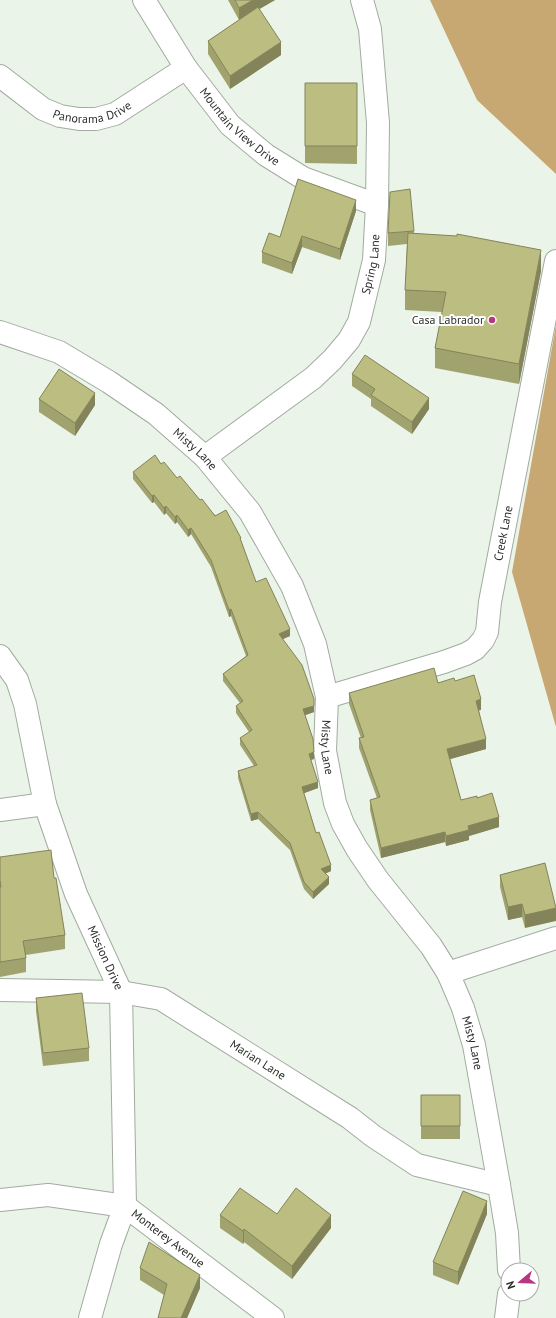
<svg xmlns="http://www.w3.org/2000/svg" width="556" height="1318" font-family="'PT Sans',sans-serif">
	<rect width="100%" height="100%" fill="#ebf4e9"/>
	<path fill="#c7a772" d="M 430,0 L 556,0 L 556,174 L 477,100 Z
		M 556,325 L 556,727 L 512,572 Z"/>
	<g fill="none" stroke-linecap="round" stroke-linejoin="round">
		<g stroke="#a2aba0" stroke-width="24">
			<g id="minor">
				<path id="s1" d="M 144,0 L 186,68 L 230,125 L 266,155 L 303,178 L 377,205"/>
				<path id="s2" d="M 0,76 L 43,109 L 60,116 L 79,119 L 96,119 L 115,114 L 186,68"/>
				<path id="s3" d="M 0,332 L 59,352 L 109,382 L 156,414 L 205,457 L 250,512 L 292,586 L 315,644 L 327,697 L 325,751 L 335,803 L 343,824 L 357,849 L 378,880 L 431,946 L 448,973 L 463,1008 L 474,1045 L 499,1185 L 507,1233 L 509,1270"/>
				<path id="s4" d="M 205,457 L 313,378 L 332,360 L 349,340 L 359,322 L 374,260 L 377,205 L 378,123 L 370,29 L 362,0"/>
				<path id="s5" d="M 0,656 L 17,680 L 25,704 L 45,804 L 76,894 L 121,992 L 125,1206 L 111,1244 L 90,1318"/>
				<path id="s6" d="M 327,697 L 444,662 L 466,654 L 475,649 L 483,640 L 487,632 L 490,602 L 556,261"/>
				<path d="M 0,810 L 45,804"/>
				<path d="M 448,973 L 556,938"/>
				<path id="s7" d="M 0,990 L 121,992 L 161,999 L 350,1118 L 373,1136 L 417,1165 L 499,1185"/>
				<path id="s8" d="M 0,1200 L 48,1195 L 125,1206 L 273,1318"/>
				<path d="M 506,1318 L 509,1294"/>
			</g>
		</g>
		<use href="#minor" stroke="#fff" stroke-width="22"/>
	</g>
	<path fill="#a1a36f" d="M 228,0 L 275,0 L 259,9 L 281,55 L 230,89 L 208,54 L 208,41 L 239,20 Z
		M 305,83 L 357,83 L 357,164 L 305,163 Z
		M 356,211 L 340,260 L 302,247 L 292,274 L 262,263 L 262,252 L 280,237 Z
		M 414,231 L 414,233 L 541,271 L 519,384 L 435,368 L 435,348 L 442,312 L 405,310 L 405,290 L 407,244 L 388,246 L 388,233 Z
		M 352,374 L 429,409 L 412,434 L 371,406 L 371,399 L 352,386 Z
		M 39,399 L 95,405 L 75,436 L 39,412 Z
		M 161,464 L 200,500 L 241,541 L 256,582 L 290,636 L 282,639 L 314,712 L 305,715 L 314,759 L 311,760 L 318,788 L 304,793 L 316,833 L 331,871 L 325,874 L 329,884 L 313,899 L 304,889 L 290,850 L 258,819 L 251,821 L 238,778 L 238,771 L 254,766 L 240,745 L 240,738 L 249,732 L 236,713 L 236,706 L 240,703 L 223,681 L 223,674 L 246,656 L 231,616 L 229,617 L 211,567 L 191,534 L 188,537 L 177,522 L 175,524 L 166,513 L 164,515 L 154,502 L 152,503 L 133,479 L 133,472 Z
		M 455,681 L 481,710 L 479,710 L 486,749 L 450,759 L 461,800 L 477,798 L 499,827 L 469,836 L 469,840 L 446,846 L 445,842 L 381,858 L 370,810 L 370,800 L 377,798 L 359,748 L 359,738 L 361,738 L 349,704 L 349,693 L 438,683 Z
		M 0,857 L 54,878 L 65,935 L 65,949 L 26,955 L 26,972 L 0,977 Z
		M 545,863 L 525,928 L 522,917 L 508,920 L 500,887 L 500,875 Z
		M 36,998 L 89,1048 L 89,1061 L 43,1066 L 36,1011 Z
		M 421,1095 L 460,1095 L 460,1139 L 421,1139 Z
		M 277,1214 L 331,1228 L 292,1279 L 244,1242 L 243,1244 L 220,1228 L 220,1215 Z
		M 487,1214 L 458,1285 L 433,1275 L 433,1262 Z
		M 140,1268 L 200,1288 L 187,1318 L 158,1318 L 164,1295 L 140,1280 Z"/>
	<path fill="#83845a" d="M 253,0 L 275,0 L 239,21 L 239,8 Z
		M 281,42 L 281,55 L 230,89 L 230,76 Z
		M 356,200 L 356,211 L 340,260 L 340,249 Z
		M 302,236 L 302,247 L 292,274 L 292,263 Z
		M 541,250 L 541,271 L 519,384 L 519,364 Z
		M 95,393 L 95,405 L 75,436 L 75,423 Z
		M 429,398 L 429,409 L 412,434 L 412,422 Z
		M 154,495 L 154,502 L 152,503 L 152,496 Z
		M 166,506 L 166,513 L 164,515 L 164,508 Z
		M 177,515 L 177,522 L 175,524 L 175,517 Z
		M 191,528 L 191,534 L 188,537 L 188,530 Z
		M 231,609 L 231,616 L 229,617 L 229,610 Z
		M 290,629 L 290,636 L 279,641 L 279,634 Z
		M 314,699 L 314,712 L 303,716 L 303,709 Z
		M 481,699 L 481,710 L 476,711 L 476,701 Z
		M 486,739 L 486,749 L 447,760 L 447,749 Z
		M 314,752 L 314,759 L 309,760 L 309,754 Z
		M 318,782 L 318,788 L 302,794 L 302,787 Z
		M 258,812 L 258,819 L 251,821 L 251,814 Z
		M 499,817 L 499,827 L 469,836 L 469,840 L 446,846 L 446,836 L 468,826 Z
		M 445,832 L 445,842 L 381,858 L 381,848 Z
		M 331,865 L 331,871 L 321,875 L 321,869 Z
		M 329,877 L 329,884 L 313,899 L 313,892 Z
		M 522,904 L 522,917 L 508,920 L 508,907 Z
		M 556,908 L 556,921 L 525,928 L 525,915 Z
		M 487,1201 L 487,1214 L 458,1285 L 458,1272 Z
		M 331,1215 L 331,1228 L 292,1279 L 292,1266 Z
		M 244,1229 L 244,1242 L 243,1244 L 243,1231 Z
		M 200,1275 L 200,1288 L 187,1318 L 181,1318 Z"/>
	<path fill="#bbbd81" stroke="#83845a" d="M 235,0 L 253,0 L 239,8 Z
		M 258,7 L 281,42 L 230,76 L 208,41 Z
		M 305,83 L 357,83 L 357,146 L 305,146 Z
		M 298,179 L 356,200 L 340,249 L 302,236 L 292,263 L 262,252 L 269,233 L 280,237 Z
		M 410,189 L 414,231 L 388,233 L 390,192 Z
		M 408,233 L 457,236 L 457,234 L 541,250 L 519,364 L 435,348 L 446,292 L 405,290 Z
		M 365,355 L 429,398 L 412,422 L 371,395 L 375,389 L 352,374 Z
		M 59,369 L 95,393 L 75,423 L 39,399 Z
		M 155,455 L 161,464 L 164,462 L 177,478 L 180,476 L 200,500 L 202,499 L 215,516 L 226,510 L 241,538 L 240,538 L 256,582 L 266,578 L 290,629 L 279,634 L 302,665 L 314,699 L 314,706 L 303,709 L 313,739 L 314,752 L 309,754 L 318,782 L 302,787 L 316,833 L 319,832 L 331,865 L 321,869 L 329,877 L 313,892 L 304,882 L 290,843 L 258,812 L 251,814 L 238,771 L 257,765 L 240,738 L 252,730 L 236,706 L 243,701 L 223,674 L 248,655 L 231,609 L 229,610 L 211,560 L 191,528 L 188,530 L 177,515 L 175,517 L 166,506 L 164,508 L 154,495 L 152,496 L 133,472 Z
		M 434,668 L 438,683 L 454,678 L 455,681 L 474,675 L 481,699 L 476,701 L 486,739 L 447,749 L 461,800 L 477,796 L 477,798 L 492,793 L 499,817 L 468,826 L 469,830 L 446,836 L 445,832 L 381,848 L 370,800 L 380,797 L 359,738 L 364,737 L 349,693 Z
		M 51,850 L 54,878 L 56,878 L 65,935 L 23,941 L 26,958 L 0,962 L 0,887 L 1,887 L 0,880 L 0,857 Z
		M 545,863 L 556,908 L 525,915 L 522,904 L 508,907 L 500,875 Z
		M 82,993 L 89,1048 L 43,1053 L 36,998 Z
		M 421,1095 L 460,1095 L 460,1126 L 421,1126 Z
		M 240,1188 L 277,1214 L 296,1188 L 331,1215 L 292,1266 L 244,1229 L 243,1231 L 220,1215 Z
		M 463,1191 L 487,1201 L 458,1272 L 433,1262 Z
		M 149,1242 L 200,1275 L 181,1318 L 158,1318 L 167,1284 L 140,1268 Z"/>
	<circle fill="#b63682" stroke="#fff" stroke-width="1.5" cx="492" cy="320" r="4"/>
	<g text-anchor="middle" stroke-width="4" stroke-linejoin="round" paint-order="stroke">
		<g font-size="12" fill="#2b2e2a" stroke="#fff">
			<text dy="4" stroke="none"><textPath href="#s2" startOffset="106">Panorama Drive</textPath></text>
			<text dy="4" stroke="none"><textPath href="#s1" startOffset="160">Mountain View Drive</textPath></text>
			<text dy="4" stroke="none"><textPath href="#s4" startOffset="266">Spring Lane</textPath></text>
			<text dy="4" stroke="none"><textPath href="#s3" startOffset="230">Misty Lane</textPath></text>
			<text dy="4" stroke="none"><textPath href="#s6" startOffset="277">Creek Lane</textPath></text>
			<text dy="4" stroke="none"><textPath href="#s3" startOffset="566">Misty Lane</textPath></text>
			<text dy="4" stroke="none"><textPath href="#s5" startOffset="322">Mission Drive</textPath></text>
			<text dy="4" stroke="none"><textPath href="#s3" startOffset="902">Misty Lane</textPath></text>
			<text dy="4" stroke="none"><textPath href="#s7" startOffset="276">Marian Lane</textPath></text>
			<text dy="4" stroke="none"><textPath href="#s8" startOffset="180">Monterey Avenue</textPath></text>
		</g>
		<g font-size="12" fill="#2b2e2a" stroke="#fff" text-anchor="end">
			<text x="484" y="324">Casa Labrador</text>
		</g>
	</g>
	<g transform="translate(520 1282) rotate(251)"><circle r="19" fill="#ffffff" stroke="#aaabaa"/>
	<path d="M0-3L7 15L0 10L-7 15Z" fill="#b63682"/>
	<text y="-6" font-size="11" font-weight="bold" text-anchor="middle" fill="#2b2e2a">N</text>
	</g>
</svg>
